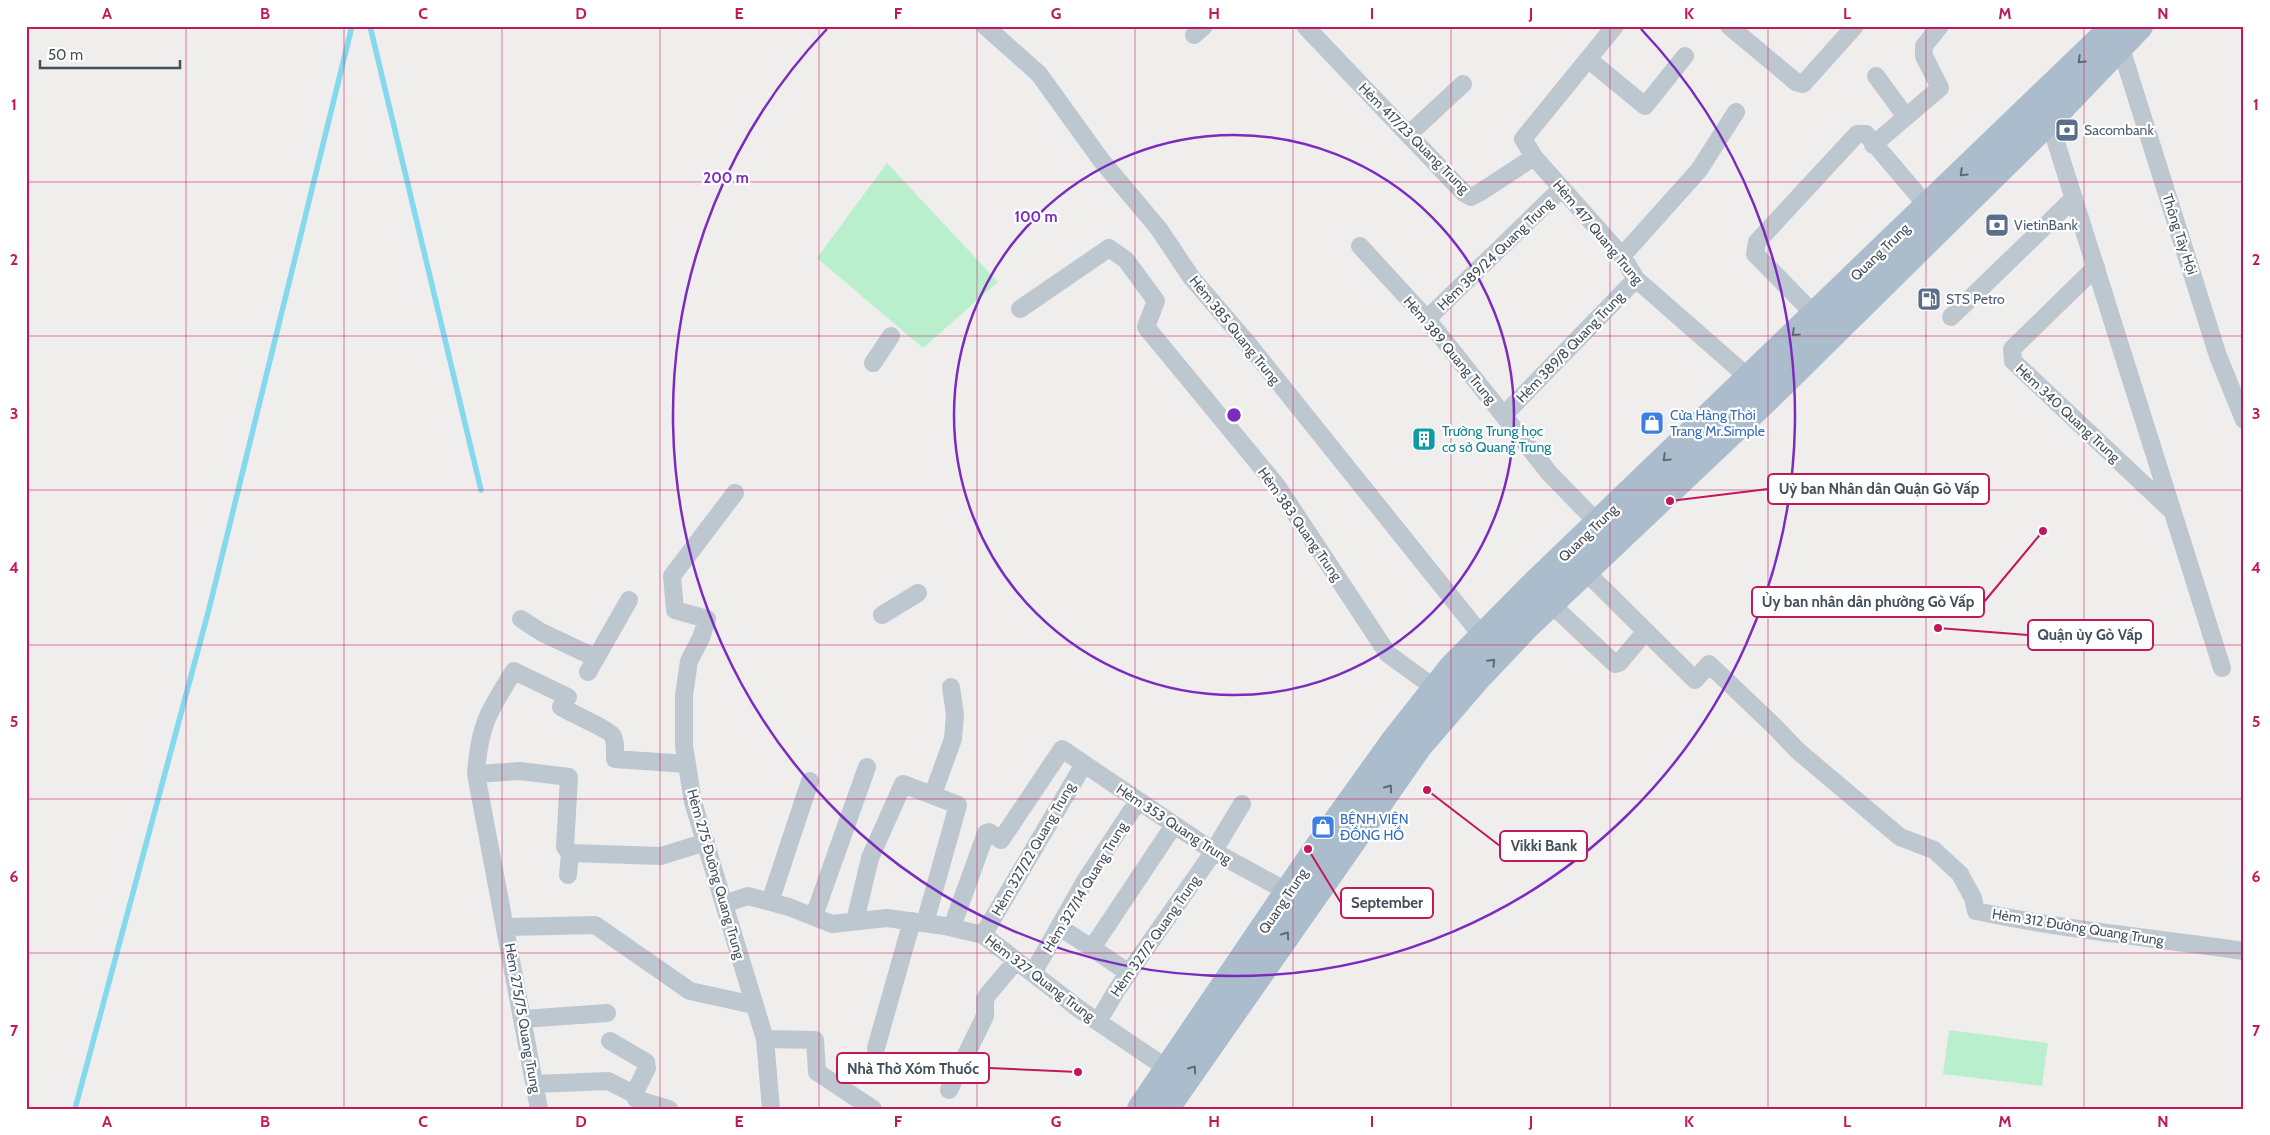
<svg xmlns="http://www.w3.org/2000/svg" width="2270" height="1135" font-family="Cabin,sans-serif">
	<rect width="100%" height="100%" fill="#f0eded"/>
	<path fill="#b9efcd" d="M 887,163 L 998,282 L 923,348 L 817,258 Z
		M 1949,1030 L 2048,1043 L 2042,1086 L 1943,1074 Z"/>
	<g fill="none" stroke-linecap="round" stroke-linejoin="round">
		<path stroke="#85d9ed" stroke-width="5.5" d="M 370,26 L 481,490
			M 75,1109 L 209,609 L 352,26"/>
		<path stroke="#bdc7d0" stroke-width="18" d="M 985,26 L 1039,74 L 1101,160 L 1159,229 L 1191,277 L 1244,339 L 1483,637
			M 1305,26 L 1464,193 L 1471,197 L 1479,193 L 1534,157
			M 1615,26 L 1523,139 L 1534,157 L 1622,256 L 1636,279 L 1749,378
			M 1729,26 L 1796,82 L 1803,84 L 1855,26
			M 1194,35 L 1204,26
			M 2120,45 L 2218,356 L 2244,420
			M 1588,59 L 1645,106 L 1685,56
			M 1906,117 L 1940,88 L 1924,56 L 1924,46 L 1940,26
			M 2049,120 L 2222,668
			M 1409,134 L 1463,84
			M 1873,145 L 1906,117 L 1876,76
			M 1360,246 L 1427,319 L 1550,474 L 1598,523
			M 1622,256 L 1699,170 L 1736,112
			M 2096,267 L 2012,349 L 2013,361 L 2172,511
			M 1020,309 L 1109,248 L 1126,260 L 1156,301 L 1146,327 L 1277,486 L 1388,654 L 1436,689
			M 1815,315 L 1755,254 L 1757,242 L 1857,134 L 1866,134 L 1928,207
			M 1951,317 L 2074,198
			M 1427,319 L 1562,188
			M 873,363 L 891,336
			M 1504,415 L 1636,279
			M 735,493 L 672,576 L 675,610 L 707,619 L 701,638 L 689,661 L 684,695 L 684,746 L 693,802 L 765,1039 L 771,1109
			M 1586,572 L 1695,680 L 1709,664 L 1775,727 L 1798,751 L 1900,837 L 1934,850 L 1960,874 L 1973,898 L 1976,911 C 2065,930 2154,938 2244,951
			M 1550,603 L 1615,664 L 1619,663 L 1646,631
			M 882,615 L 918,593
			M 521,619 L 541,632 L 596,658
			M 588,672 L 629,600
			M 476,774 L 520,771 L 569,777 L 565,847 L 570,853 L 661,856 L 706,842
			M 933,794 L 953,739 L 955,715 L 951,687
			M 568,875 L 570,853
			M 770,902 L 810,781
			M 724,904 L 748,896 L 789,907 L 832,924 L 887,918 L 945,926 L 983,935 L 1079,1009 L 1168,1069
			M 814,916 L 867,767
			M 855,921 L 870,858 L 903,784 L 958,805 L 925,923
			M 506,927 L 595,925 L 690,991 L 754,1005
			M 952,927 L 986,833 L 989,832 L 1001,840 L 1062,749 L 1213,851 L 1290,893
			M 1059,927 L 1092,948
			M 983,935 L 1084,764
			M 1033,973 L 1085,881 L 1138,801
			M 1129,973 L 1092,948 L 1174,825
			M 523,1019 L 607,1013
			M 1098,1022 L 1116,991 L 1210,857 L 1242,804
			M 765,1039 L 815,1040 L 817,1072 L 873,1109
			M 610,1041 L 646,1062 L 647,1068 L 634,1094 L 636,1099 L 669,1109
			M 876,1048 L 912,921
			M 535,1084 L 608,1081 L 634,1094
			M 949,1090 L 985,1016 L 985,999 L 989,993 L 1016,961
			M 539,1109 L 476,774 C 479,726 489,710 514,671 L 568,697 L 561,707 C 569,712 609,730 612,735 C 616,741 615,752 615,759 L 687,764"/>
		<path stroke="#abbdcd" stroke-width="28" d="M 1141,1109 L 1318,848 L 1394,742 L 1453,667 L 1531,588 L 2115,26
			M 1165,1109 L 1419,745 L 1475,680 L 1527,625 L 1769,396 L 2049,120 L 2139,26"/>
	</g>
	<defs><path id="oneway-chevron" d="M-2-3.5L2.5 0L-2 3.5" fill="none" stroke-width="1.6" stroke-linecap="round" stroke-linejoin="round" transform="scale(1.25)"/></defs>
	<g stroke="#5e6b77">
		<use href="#oneway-chevron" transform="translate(2081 60) rotate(136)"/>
		<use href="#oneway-chevron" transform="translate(1963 173) rotate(136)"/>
		<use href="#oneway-chevron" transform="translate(1795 333) rotate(136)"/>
		<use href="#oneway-chevron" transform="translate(1666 458) rotate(136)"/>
		<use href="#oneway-chevron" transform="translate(1492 662) rotate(-46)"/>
		<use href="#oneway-chevron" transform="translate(1389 788) rotate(-55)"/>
		<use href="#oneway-chevron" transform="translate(1286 935) rotate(-55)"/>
		<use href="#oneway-chevron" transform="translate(1193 1069) rotate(-55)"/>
	</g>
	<path fill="none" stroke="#c2185b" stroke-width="1" stroke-opacity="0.55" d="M 186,26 L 186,1109M 344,26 L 344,1109M 502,26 L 502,1109M 660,26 L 660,1109M 819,26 L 819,1109M 977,26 L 977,1109M 1135,26 L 1135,1109M 1293,26 L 1293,1109M 1451,26 L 1451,1109M 1610,26 L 1610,1109M 1768,26 L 1768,1109M 1926,26 L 1926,1109M 2084,26 L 2084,1109M 26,182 L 2244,182M 26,336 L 2244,336M 26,490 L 2244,490M 26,645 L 2244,645M 26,799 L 2244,799M 26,953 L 2244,953"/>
	<g fill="none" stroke="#7b2cbf" stroke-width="2.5">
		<circle cx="1234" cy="415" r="280"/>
		<path d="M1641 29A561 561 0 1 1 827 29"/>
	</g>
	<defs>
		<g id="bank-square" transform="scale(1.25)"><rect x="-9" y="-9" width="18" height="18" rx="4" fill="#5c6f8a" stroke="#fff"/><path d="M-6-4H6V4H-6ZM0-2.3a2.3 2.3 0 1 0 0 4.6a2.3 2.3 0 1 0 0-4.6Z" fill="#fff"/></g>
		<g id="fuel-square" transform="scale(1.25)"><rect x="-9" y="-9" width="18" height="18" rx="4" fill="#5c6f8a" stroke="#fff"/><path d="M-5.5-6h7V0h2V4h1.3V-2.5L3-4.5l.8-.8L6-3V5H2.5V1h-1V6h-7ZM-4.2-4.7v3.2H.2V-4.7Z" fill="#fff"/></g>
		<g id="shop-square" transform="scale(1.25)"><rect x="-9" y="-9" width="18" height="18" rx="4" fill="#3f7fe0" stroke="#fff"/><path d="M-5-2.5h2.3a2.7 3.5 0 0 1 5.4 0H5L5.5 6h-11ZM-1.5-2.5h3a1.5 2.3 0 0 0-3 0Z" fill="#fff"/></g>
		<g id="building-square" transform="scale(1.25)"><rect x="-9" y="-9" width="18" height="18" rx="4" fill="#0f9aa8" stroke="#fff"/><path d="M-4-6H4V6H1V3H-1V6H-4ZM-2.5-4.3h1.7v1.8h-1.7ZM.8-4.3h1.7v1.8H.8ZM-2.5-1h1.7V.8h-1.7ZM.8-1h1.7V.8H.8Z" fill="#fff"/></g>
	</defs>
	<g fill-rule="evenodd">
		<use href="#bank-square" x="2067" y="130"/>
		<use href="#bank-square" x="1997" y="225"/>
		<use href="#fuel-square" x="1929" y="299"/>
		<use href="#shop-square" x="1652" y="423"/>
		<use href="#building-square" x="1424" y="439"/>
		<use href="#shop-square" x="1323" y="827"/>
	</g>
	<g text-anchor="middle" stroke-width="4.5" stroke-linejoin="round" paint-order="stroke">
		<g font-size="14" fill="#4e5e75" stroke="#fff" text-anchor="start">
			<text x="2084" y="135">Sacombank</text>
			<text x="2014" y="230">VietinBank</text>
			<text x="1946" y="304">STS Petro</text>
		</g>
		<g font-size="14" fill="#45505a" stroke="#fff">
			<text transform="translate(1414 138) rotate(45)" y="5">Hẻm 417/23 Quang Trung</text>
			<text transform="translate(1598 232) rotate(50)" y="5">Hẻm 417 Quang Trung</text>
			<text transform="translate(2180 234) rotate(72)" y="5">Thông Tây Hội</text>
			<text transform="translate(1880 252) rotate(-44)" y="5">Quang Trung</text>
			<text transform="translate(1495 254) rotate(-44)" y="5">Hẻm 389/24 Quang Trung</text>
			<text transform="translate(1235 330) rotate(51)" y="5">Hẻm 385 Quang Trung</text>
			<text transform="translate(1570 347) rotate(-46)" y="5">Hẻm 389/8 Quang Trung</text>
			<text transform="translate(1450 350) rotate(50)" y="5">Hẻm 389 Quang Trung</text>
			<text transform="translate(2068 413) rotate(43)" y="5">Hẻm 340 Quang Trung</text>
			<text transform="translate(1300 524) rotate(55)" y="5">Hẻm 383 Quang Trung</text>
			<text transform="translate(1588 533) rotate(-44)" y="5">Quang Trung</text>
			<text transform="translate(1174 824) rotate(33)" y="5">Hẻm 353 Quang Trung</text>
			<text transform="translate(1033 849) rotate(-60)" y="5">Hẻm 327/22 Quang Trung</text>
			<text transform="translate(716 874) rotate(74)" y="5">Hẻm 275 Đường Quang Trung</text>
			<text transform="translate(1085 887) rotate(-59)" y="5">Hẻm 327/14 Quang Trung</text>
			<text transform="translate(1283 901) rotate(-56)" y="5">Quang Trung</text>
			<text transform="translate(2078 927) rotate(9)" y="5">Hẻm 312 Đường Quang Trung</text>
			<text transform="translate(1155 936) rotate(-55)" y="5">Hẻm 327/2 Quang Trung</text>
			<text transform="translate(1040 978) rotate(37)" y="5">Hẻm 327 Quang Trung</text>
			<text transform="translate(523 1018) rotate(80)" y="5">Hẻm 275/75 Quang Trung</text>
		</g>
		<g font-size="14" fill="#366cbe" stroke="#fff" text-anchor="start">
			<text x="1670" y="420">Cửa Hàng Thời<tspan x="1670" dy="16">Trang Mr.Simple</tspan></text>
			<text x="1340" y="824">BỆNH VIỆN<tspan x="1340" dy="16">ĐỒNG HỒ</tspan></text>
		</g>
		<g font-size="14" fill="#0d838f" stroke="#fff" text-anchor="start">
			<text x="1442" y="436">Trường Trung học<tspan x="1442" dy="16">cơ sở Quang Trung</tspan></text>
		</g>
	</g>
	<circle cx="1234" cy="415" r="8" fill="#7b2cbf" stroke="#fff" stroke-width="2.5"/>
	<g font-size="15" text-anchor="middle" font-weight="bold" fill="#7b2cbf" stroke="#fff" stroke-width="4.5" stroke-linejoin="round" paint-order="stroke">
		<text x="726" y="183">200 m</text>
		<text x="1036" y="222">100 m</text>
	</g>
	<path fill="none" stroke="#c2185b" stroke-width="2" d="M1670 501L1768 489M2043 531L1984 602M1938 628L2028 635M1427 790L1500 846M1308 849L1341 903M1078 1072L989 1068"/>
	<g fill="#c2185b" stroke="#fff" stroke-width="2">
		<circle cx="1670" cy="501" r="5"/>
		<circle cx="2043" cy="531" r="5"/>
		<circle cx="1938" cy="628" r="5"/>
		<circle cx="1427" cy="790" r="5"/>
		<circle cx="1308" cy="849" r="5"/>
		<circle cx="1078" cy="1072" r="5"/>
	</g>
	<g fill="#fff" stroke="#c2185b" stroke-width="2">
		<rect x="1768" y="474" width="221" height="30" rx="5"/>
		<rect x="1752" y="587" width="232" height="30" rx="5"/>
		<rect x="2028" y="620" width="125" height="30" rx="5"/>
		<rect x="1500" y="831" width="87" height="30" rx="5"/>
		<rect x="1341" y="888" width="92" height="30" rx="5"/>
		<rect x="837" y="1053" width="152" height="30" rx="5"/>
	</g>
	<g font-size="15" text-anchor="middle" font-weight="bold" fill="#45505a">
		<text x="1879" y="494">Uỷ ban Nhân dân Quận Gò Vấp</text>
		<text x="1868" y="607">Ủy ban nhân dân phường Gò Vấp</text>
		<text x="2090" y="640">Quận ủy Gò Vấp</text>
		<text x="1544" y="851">Vikki Bank</text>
		<text x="1387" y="908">September</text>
		<text x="913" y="1074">Nhà Thờ Xóm Thuốc</text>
	</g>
	<rect width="2270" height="1135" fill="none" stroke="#ffffff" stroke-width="55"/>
	<path d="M40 60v8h140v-8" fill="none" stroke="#45505a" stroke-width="2.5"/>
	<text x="48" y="60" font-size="15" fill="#45505a" stroke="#ffffff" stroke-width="4" paint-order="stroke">50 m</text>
	<rect x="28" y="28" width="2214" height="1080" fill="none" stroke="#c2185b" stroke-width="2"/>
	<g font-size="16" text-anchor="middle" font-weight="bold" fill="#c2185b">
		<text x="107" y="19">A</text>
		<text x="265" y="19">B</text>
		<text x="423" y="19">C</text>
		<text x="581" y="19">D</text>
		<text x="739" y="19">E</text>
		<text x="898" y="19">F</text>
		<text x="1056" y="19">G</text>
		<text x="1214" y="19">H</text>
		<text x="1372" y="19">I</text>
		<text x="1531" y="19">J</text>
		<text x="1689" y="19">K</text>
		<text x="1847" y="19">L</text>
		<text x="2005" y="19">M</text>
		<text x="2163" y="19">N</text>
		<text x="14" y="110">1</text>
		<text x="2256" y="110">1</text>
		<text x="14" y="265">2</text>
		<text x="2256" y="265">2</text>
		<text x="14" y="419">3</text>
		<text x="2256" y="419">3</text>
		<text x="14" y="573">4</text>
		<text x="2256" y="573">4</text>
		<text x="14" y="727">5</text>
		<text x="2256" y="727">5</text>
		<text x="14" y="882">6</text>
		<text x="2256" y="882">6</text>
		<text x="14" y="1036">7</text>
		<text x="2256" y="1036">7</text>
		<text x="107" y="1127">A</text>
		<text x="265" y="1127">B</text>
		<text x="423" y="1127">C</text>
		<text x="581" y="1127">D</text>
		<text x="739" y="1127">E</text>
		<text x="898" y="1127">F</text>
		<text x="1056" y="1127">G</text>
		<text x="1214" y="1127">H</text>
		<text x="1372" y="1127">I</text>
		<text x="1531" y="1127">J</text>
		<text x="1689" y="1127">K</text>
		<text x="1847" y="1127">L</text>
		<text x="2005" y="1127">M</text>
		<text x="2163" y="1127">N</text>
	</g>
</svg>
